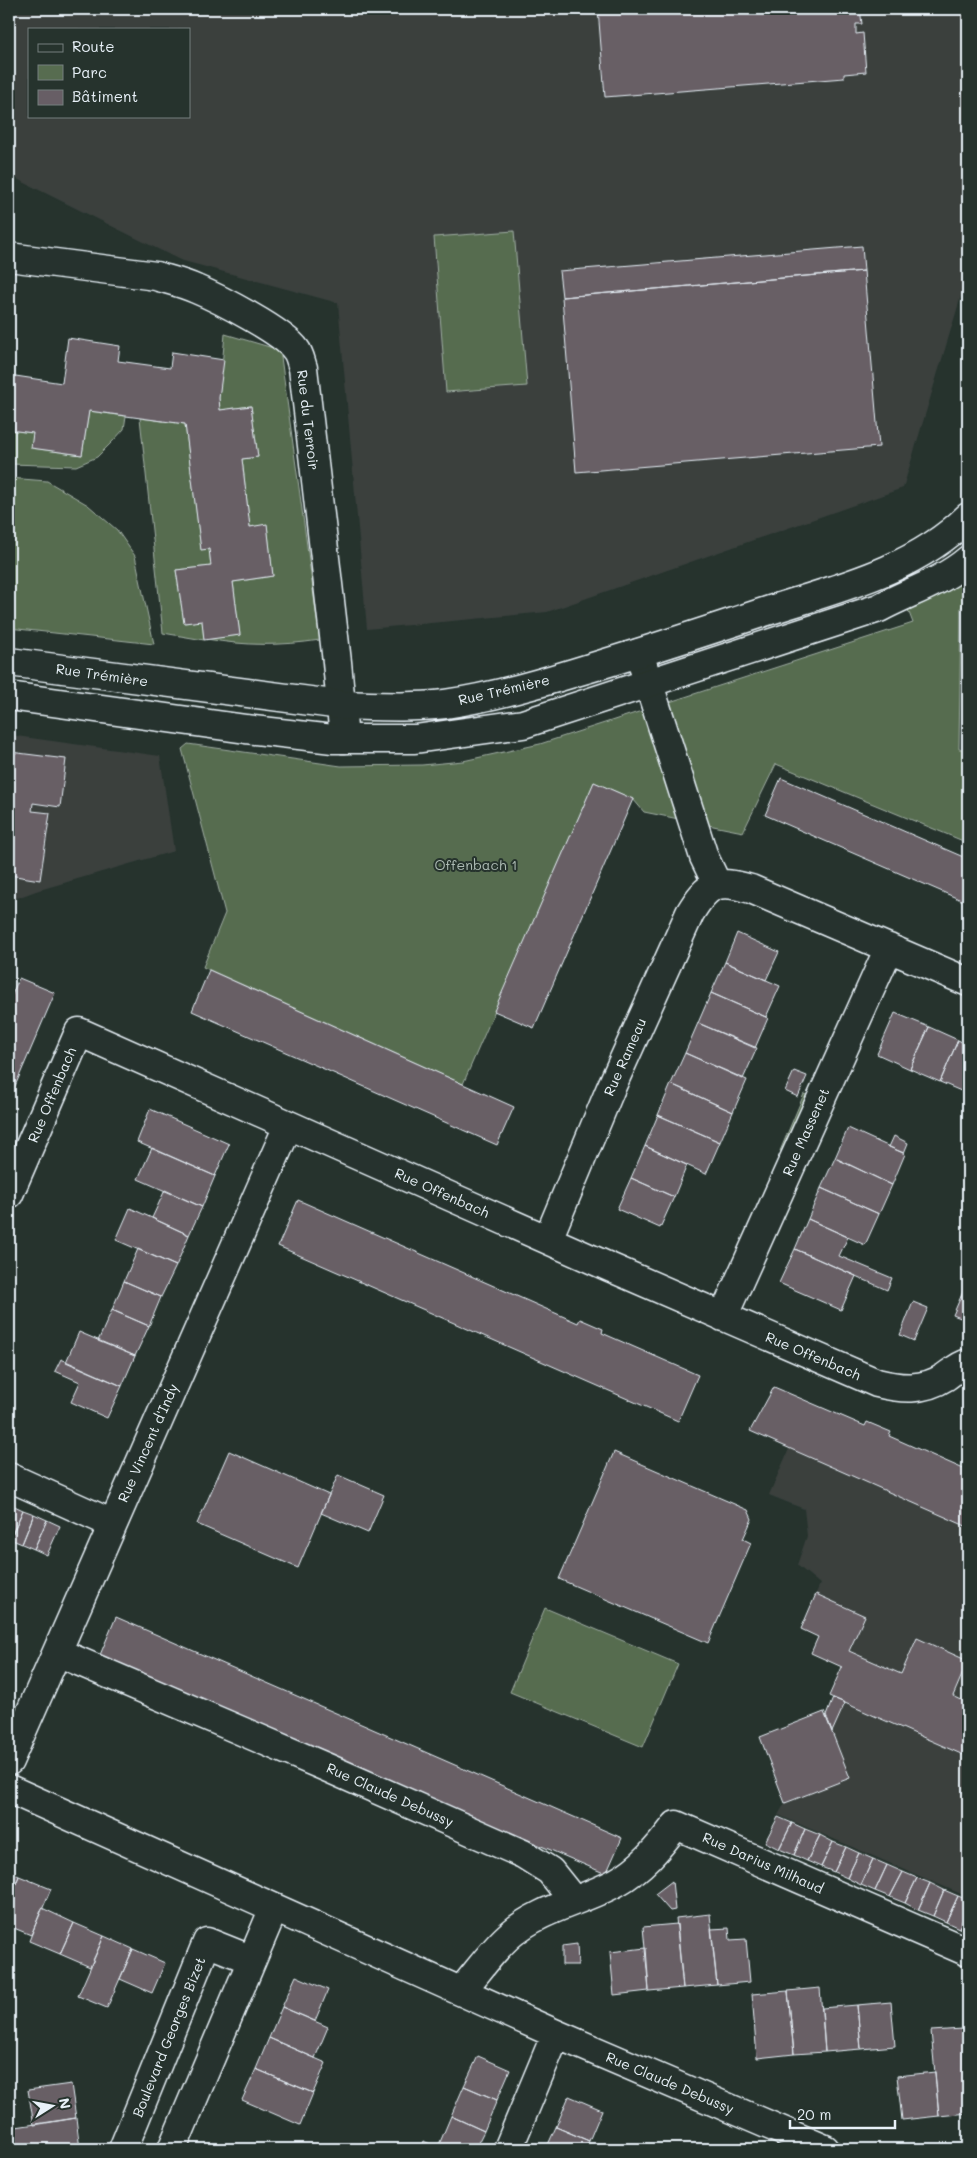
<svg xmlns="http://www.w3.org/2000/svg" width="977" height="2158" font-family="Mali,sans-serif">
	<rect width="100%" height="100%" fill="#26332d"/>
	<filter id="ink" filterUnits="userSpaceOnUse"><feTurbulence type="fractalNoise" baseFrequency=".02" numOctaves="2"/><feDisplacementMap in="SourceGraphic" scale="10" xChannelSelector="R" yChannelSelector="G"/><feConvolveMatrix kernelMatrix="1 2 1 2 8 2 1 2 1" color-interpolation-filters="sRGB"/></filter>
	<g filter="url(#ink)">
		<path fill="#3a403e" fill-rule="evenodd" d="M 9,9 L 968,9 L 968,273 L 903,488 L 547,612 L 367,629 L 338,303 L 180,260 L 9,175 ZM 29,29 L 189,29 L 189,116 L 29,116 Z
			M 9,735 L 160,756 L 174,851 L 36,891 L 9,901 Z
			M 774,1387 L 864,1426 L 867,1422 L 891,1432 L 889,1436 L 968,1471 L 968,1897 L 778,1815 L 785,1803 L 760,1737 L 824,1712 L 826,1715 L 833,1698 L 829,1696 L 842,1667 L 811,1653 L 818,1637 L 801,1629 L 820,1584 L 797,1565 L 807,1536 L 804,1509 L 769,1495 L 789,1449 L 750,1431 Z"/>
		<path fill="#576c50" stroke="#a0aea4" d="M 514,231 L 527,386 L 446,392 L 434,237 Z
			M 225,334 L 280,350 L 320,640 C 281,646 245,646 207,639 L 240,635 L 233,582 L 273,576 L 267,525 L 250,527 L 242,459 L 258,457 L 251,406 L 220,410 L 219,398 Z
			M 89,411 L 126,416 L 124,429 L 114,440 L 97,457 L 76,466 L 9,464 L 9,430 L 33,433 L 32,448 L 82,455 Z
			M 140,418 L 185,424 L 201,549 L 209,549 L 211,566 L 176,570 L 184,623 L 202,621 L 204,640 L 163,633 Z
			M 9,478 L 47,481 L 88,505 L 117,530 L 135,556 L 154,644 L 9,628 Z
			M 968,576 L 968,604 L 961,607 L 959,749 L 968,749 L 968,843 L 776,764 L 743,832 L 644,812 L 633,799 L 594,782 L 463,1084 L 203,967 L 225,913 L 182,749 L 188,744 L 341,766 L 422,765 L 463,761 L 540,744 L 913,623 L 908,610 L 946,591 Z
			M 804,1094 L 813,1098 L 789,1155 L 780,1151 Z
			M 545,1608 L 678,1664 L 643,1747 L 510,1692 Z"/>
		<path fill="#675e65" stroke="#e8f1f8" d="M 598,9 L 860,9 L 862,24 L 856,24 L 856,34 L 863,33 L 866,72 L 844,74 L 844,78 L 605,97 Z
			M 862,246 L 864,271 L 562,297 L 559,271 Z
			M 864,271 L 879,447 L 576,472 L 562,297 Z
			M 68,338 L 120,346 L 118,361 L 170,368 L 172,352 L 224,360 L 219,398 L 220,410 L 251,406 L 258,457 L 242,459 L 250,527 L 267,524 L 273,576 L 233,582 L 240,635 L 204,640 L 202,621 L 184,623 L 176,570 L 211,566 L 209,549 L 201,550 L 185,424 L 89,411 L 82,455 L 31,448 L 33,433 L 9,430 L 9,375 L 62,383 Z
			M 10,752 L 66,759 L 60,807 L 33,803 L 32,811 L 50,813 L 40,880 L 9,875 Z
			M 781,778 L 968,859 L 968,903 L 765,815 Z
			M 594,782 L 633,799 L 534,1028 L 494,1011 Z
			M 737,933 L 779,952 L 766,980 L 725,962 Z
			M 725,962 L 780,986 L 766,1017 L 711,993 Z
			M 209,970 L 514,1107 L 497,1145 L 192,1011 Z
			M 19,978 L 55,993 L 9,1100 L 9,1002 Z
			M 711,993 L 768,1018 L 755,1048 L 698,1023 Z
			M 895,1013 L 929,1027 L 910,1069 L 877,1054 Z
			M 698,1023 L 757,1048 L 743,1079 L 685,1053 Z
			M 929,1027 L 958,1040 L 940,1082 L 910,1069 Z
			M 958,1040 L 968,1045 L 968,1094 L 940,1082 Z
			M 685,1053 L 747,1080 L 733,1112 L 671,1084 Z
			M 794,1071 L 807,1076 L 798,1097 L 785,1091 Z
			M 671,1084 L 733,1112 L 720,1142 L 658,1115 Z
			M 150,1109 L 229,1144 L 215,1176 L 137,1142 Z
			M 658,1115 L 720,1142 L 706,1174 L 645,1146 Z
			M 848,1128 L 905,1154 L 892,1185 L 835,1158 Z
			M 894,1136 L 908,1143 L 904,1153 L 889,1147 Z
			M 645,1146 L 687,1165 L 674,1197 L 631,1178 Z
			M 152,1148 L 215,1176 L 202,1207 L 138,1179 Z
			M 835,1158 L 892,1185 L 879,1214 L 821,1188 Z
			M 631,1178 L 674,1197 L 660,1228 L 617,1209 Z
			M 821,1188 L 879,1214 L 865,1245 L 808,1219 Z
			M 165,1190 L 202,1207 L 189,1235 L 152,1218 Z
			M 298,1200 L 578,1323 L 580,1319 L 603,1329 L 602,1333 L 698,1375 L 678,1421 L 278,1246 Z
			M 130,1208 L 189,1235 L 176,1266 L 116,1240 Z
			M 808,1219 L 848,1237 L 839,1256 L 892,1278 L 887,1290 L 795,1249 Z
			M 138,1249 L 176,1266 L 161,1297 L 124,1281 Z
			M 795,1249 L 856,1276 L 841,1310 L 779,1283 Z
			M 968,1280 L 968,1321 L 953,1315 Z
			M 124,1281 L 161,1297 L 149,1326 L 112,1310 Z
			M 913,1302 L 928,1308 L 914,1341 L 900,1335 Z
			M 112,1310 L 149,1326 L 135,1356 L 98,1341 Z
			M 79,1332 L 135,1356 L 122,1386 L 66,1362 Z
			M 61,1359 L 122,1386 L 107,1418 L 71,1402 L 80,1382 L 55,1371 Z
			M 774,1387 L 865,1426 L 867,1422 L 891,1432 L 889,1436 L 968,1471 L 968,1527 L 750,1431 Z
			M 229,1451 L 329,1495 L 298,1568 L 197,1524 Z
			M 614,1452 L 748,1510 L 752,1519 L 743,1539 L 751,1543 L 708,1643 L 559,1579 Z
			M 338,1475 L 384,1495 L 368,1533 L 321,1513 Z
			M 10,1504 L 23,1510 L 10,1539 L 9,1538 Z
			M 23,1510 L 34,1514 L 22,1544 L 10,1539 Z
			M 34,1514 L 47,1520 L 34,1549 L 22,1544 Z
			M 47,1520 L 60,1526 L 47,1555 L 34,1549 Z
			M 816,1594 L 865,1616 L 849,1651 L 901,1674 L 917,1638 L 968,1661 L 953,1696 L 968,1703 L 968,1757 L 829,1696 L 842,1667 L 811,1653 L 818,1637 L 801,1629 Z
			M 116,1617 L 622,1838 L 606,1874 L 100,1655 Z
			M 833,1698 L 845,1703 L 832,1732 L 826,1716 Z
			M 824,1712 L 850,1778 L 785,1803 L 760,1737 Z
			M 778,1817 L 792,1823 L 779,1849 L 765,1842 Z
			M 792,1823 L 805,1829 L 794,1855 L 779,1849 Z
			M 805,1829 L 820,1835 L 807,1861 L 794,1855 Z
			M 820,1835 L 833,1842 L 821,1867 L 807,1861 Z
			M 833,1842 L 846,1847 L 834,1872 L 821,1867 Z
			M 846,1847 L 859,1853 L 847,1878 L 834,1872 Z
			M 859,1853 L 873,1859 L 861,1885 L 847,1878 Z
			M 873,1859 L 887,1865 L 875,1891 L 861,1885 Z
			M 887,1865 L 903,1872 L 890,1897 L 875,1891 Z
			M 9,1871 L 19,1876 L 9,1901 Z
			M 903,1872 L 917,1878 L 905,1903 L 890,1897 Z
			M 19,1876 L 51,1889 L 31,1935 L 9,1926 L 9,1901 Z
			M 917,1878 L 930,1883 L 918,1910 L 905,1903 Z
			M 672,1881 L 675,1910 L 670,1911 L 655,1894 Z
			M 930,1883 L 944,1890 L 933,1916 L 918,1910 Z
			M 944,1890 L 958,1896 L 946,1922 L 933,1916 Z
			M 958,1896 L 968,1900 L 968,1908 L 959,1928 L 946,1922 Z
			M 42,1908 L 74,1923 L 60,1954 L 29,1941 Z
			M 968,1908 L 968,1932 L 959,1928 Z
			M 710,1914 L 717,1985 L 683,1988 L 676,1918 Z
			M 74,1923 L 104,1936 L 90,1967 L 60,1954 Z
			M 677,1924 L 683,1988 L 649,1991 L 643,1927 Z
			M 729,1928 L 730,1940 L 746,1939 L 750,1982 L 717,1985 L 711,1929 Z
			M 104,1936 L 133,1949 L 107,2008 L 78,1996 Z
			M 577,1944 L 578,1965 L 562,1965 L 562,1946 Z
			M 646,1948 L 649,1991 L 614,1995 L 610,1952 Z
			M 133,1949 L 165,1963 L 152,1993 L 120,1979 Z
			M 296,1976 L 328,1990 L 315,2021 L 282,2007 Z
			M 820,1988 L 825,2052 L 794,2054 L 788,1991 Z
			M 788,1991 L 794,2054 L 757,2058 L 752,1994 Z
			M 891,2002 L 895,2046 L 861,2049 L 857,2005 Z
			M 857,2005 L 861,2049 L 825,2052 L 822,2008 Z
			M 282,2007 L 328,2027 L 315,2058 L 269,2038 Z
			M 963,2029 L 968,2082 L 968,2113 L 939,2116 L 931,2031 Z
			M 269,2038 L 326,2063 L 313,2093 L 256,2069 Z
			M 478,2056 L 510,2070 L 497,2100 L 464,2086 Z
			M 256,2069 L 313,2093 L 300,2125 L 242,2100 Z
			M 935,2072 L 939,2116 L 902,2120 L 897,2076 Z
			M 71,2084 L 76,2118 L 34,2125 L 28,2090 Z
			M 464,2086 L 497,2100 L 484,2131 L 451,2116 Z
			M 569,2096 L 602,2110 L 589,2141 L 556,2127 Z
			M 451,2116 L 484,2131 L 475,2149 L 442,2149 L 438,2147 Z
			M 76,2118 L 80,2149 L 13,2149 L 9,2128 Z
			M 556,2127 L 589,2141 L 585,2149 L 546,2149 Z
			M 423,2141 L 438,2147 L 442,2149 L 420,2149 Z"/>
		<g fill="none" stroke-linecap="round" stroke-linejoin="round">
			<g stroke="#e8f1f8" stroke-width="31">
				<path id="street" d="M 9,257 L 156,276 C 169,280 183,283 196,289 C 218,298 284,332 296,350 C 300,355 301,363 303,368 L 337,662 L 344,739
					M 639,653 L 704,857 L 717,884
					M 9,1194 L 79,1032 L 607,1266 L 877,1383 C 901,1389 923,1391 945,1377 C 952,1372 960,1365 968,1363
					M 548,1239 L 610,1090 L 690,913 C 708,883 717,879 751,889 L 968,982
					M 723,1317 L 889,948
					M 9,1477 L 113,1524
					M 57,1652 L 328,1768 L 523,1854 L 550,1871 L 574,1901
					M 9,1761 L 288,1126
					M 9,1789 L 556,2034 L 825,2149
					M 461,1991 C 477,1973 492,1950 511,1934 C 541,1908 583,1901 617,1882 C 642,1868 659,1847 676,1825 L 968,1952
					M 123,2149 L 207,1942 L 252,1960
					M 172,2149 L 274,1908
					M 508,2149 L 556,2034"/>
			</g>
			<g stroke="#e8f1f8" stroke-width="31">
				<path id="secondary" d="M 9,662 L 341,705 C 376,706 411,708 445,704 C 489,698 531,686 573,673 C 637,654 701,633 764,612 C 835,589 914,571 968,517
					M 9,696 L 246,729 L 333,739 L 415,739 L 523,724 L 879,608 C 909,592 942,582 968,560"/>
			</g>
			<use href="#street" stroke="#26332d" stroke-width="28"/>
			<use href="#secondary" stroke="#26332d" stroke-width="28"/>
		</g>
	</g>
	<g text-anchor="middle" stroke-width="4" stroke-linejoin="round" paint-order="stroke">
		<g font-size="14" fill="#e8f1f8" stroke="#26332d">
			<text transform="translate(308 420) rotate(83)" y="5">Rue du Terroir</text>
			<text transform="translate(102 675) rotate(8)" y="5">Rue Trémière</text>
			<text transform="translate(504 690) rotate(-13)" y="5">Rue Trémière</text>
			<text transform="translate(625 1057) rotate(-66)" y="5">Rue Rameau</text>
			<text transform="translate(52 1095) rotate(-67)" y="5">Rue Offenbach</text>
			<text transform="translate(806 1132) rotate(-66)" y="5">Rue Massenet</text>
			<text transform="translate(442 1193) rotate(24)" y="5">Rue Offenbach</text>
			<text transform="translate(813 1356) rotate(23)" y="5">Rue Offenbach</text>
			<text transform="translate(148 1443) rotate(-66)" y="5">Rue Vincent d'Indy</text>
			<text transform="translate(390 1795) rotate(24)" y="5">Rue Claude Debussy</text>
			<text transform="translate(763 1863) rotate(24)" y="5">Rue Darius Milhaud</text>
			<text transform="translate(169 2037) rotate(-68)" y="5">Boulevard Georges Bizet</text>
			<text transform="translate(670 2083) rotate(23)" y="5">Rue Claude Debussy</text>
		</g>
		<g font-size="14" fill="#aebcb5" stroke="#26332d">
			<text x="476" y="870">Offenbach 1</text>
		</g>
	</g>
	<rect width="977" height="2158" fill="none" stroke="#26332d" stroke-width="30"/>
	<rect x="15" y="15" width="947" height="2128" fill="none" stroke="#e8f1f8" stroke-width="2" filter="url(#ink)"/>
	<rect x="28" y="28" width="162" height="90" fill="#26332d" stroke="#747f7e"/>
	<rect x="38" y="44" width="25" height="8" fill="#26332d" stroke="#747f7e"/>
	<text x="72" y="52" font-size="15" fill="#e8f1f8">Route</text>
	<rect x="38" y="65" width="25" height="15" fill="#576c50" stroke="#747f7e"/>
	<text x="72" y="78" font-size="15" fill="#e8f1f8">Parc</text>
	<rect x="38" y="90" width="25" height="15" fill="#675e65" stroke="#747f7e"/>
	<text x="72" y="102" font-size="15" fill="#e8f1f8">Bâtiment</text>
	<g transform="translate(52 2106) rotate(79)" stroke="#26332d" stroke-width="4" paint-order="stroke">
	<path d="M0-4L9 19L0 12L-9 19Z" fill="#e8f1f8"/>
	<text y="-8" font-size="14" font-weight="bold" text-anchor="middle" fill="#e8f1f8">N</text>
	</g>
	<path d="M790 2120v8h105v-8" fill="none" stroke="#e8f1f8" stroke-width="2.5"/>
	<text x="797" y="2120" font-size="15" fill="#e8f1f8" stroke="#26332d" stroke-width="4" paint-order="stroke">20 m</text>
</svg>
